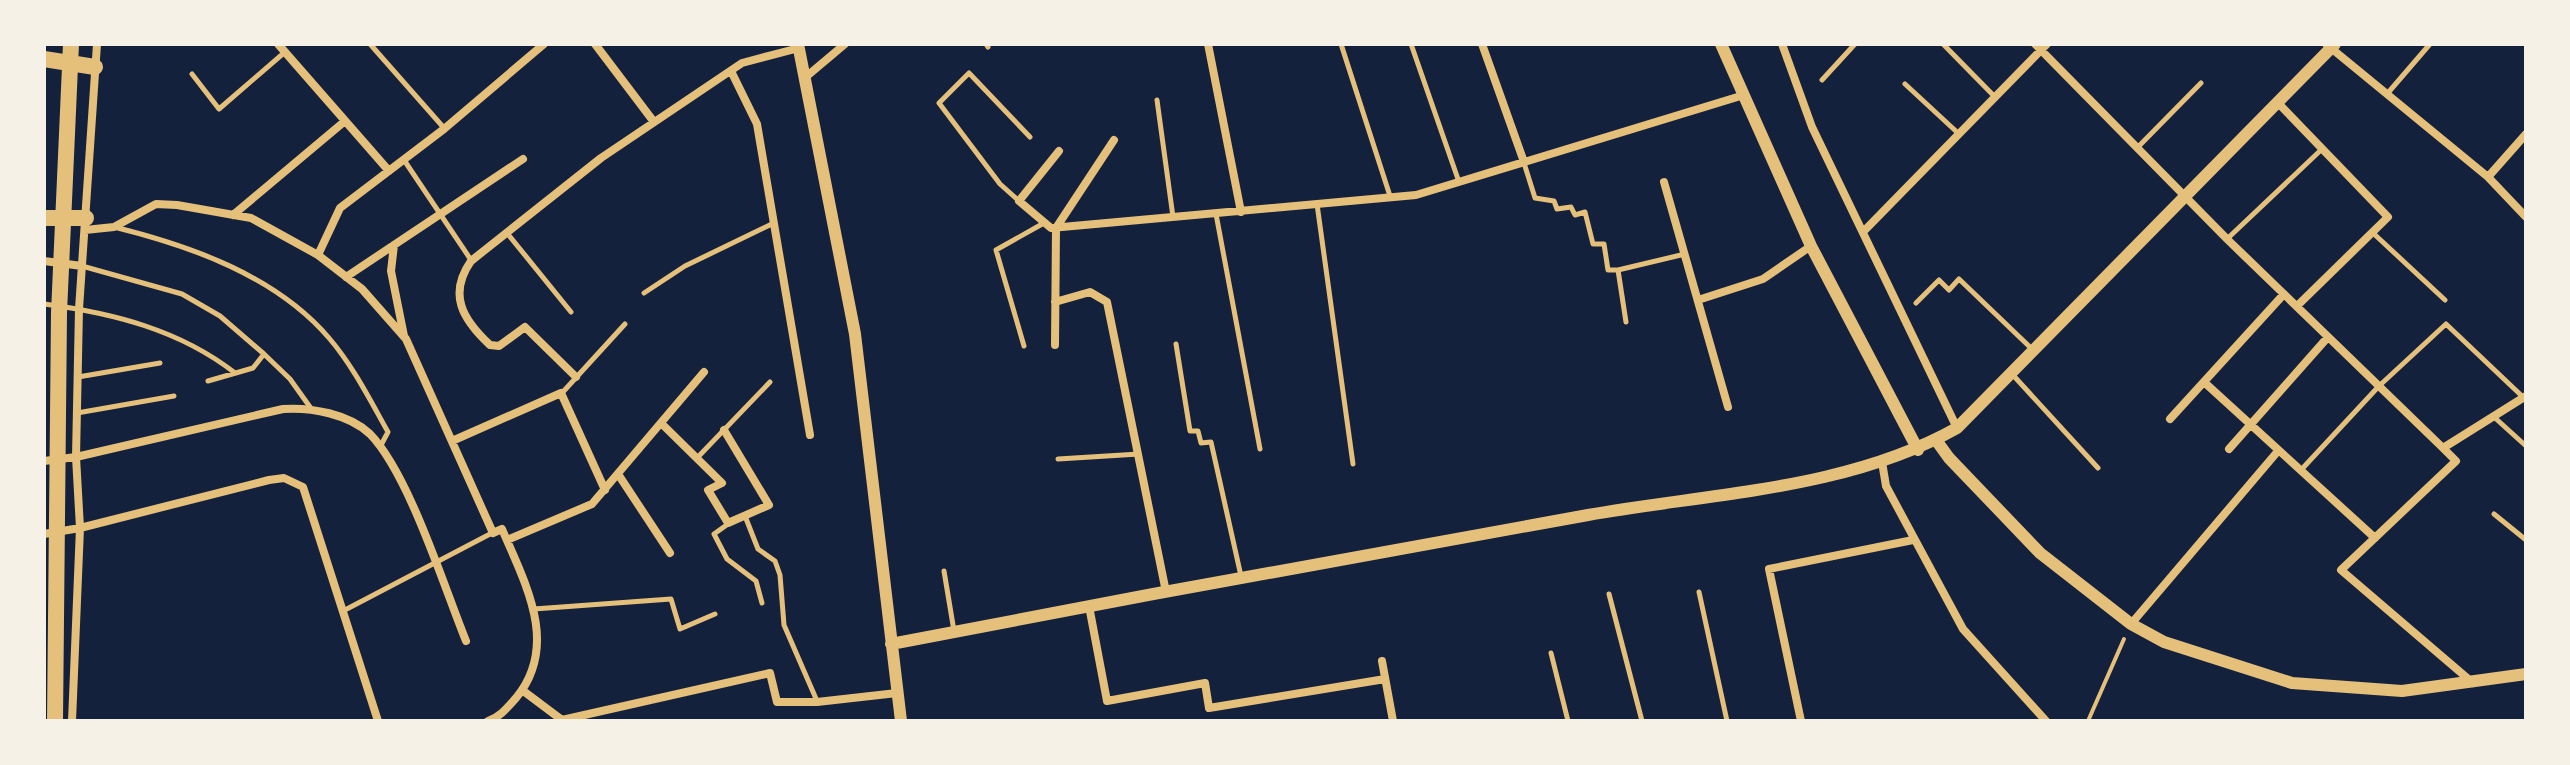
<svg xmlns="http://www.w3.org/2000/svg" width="2570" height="765" font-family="'Open Sans',sans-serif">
	<rect width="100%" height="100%" fill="#14213d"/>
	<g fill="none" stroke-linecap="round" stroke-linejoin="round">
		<path stroke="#e5c07b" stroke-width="4" d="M 2088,721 L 2124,639"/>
		<path stroke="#e5c07b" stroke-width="5" d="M 370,44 L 444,128
			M 986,44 L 988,47
			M 1341,44 L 1390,196
			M 1411,44 L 1459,182
			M 1943,44 L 1995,97
			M 192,74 L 219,109 L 285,52
			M 1822,80 L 1855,44
			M 1905,84 L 1959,134
			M 2387,94 L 2430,44
			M 1157,100 L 1173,217
			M 2137,148 L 2201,83
			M 404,160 L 471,260
			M 1524,163 L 1535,198 L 1554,201 L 1557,209 L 1571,207 L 1575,215 L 1585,212 L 1593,244 L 1604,244 L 1608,270 L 1618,270 L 1626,322
			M 1019,201 L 1000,184 L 939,103 L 969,73 L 1030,137
			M 1317,204 L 1353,464
			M 1216,214 L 1260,449
			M 114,227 C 191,246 276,276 329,338 C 353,366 370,400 388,432 L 380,447
			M 507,233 L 571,312
			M 2373,233 L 2445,300
			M 2227,239 L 2322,149
			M 82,266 L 182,294 L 220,316 L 264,354
			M 1618,270 L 1685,254
			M 644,293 L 685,266 L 774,223
			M 1916,303 L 1939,280 L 1949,290 L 1959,279 L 2033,350
			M 44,304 C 113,313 180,330 235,373
			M 1176,344 L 1190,431 L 1198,431 L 1201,443 L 1211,442 L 1241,576
			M 1024,346 L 996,250 L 1044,223
			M 2012,374 L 2098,468
			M 78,377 L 160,363
			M 208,381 L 253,368 L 264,354 L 290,379 L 310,407
			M 562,393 L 625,324
			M 77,413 L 174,396
			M 2494,417 L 2526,446
			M 697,458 L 770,382
			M 1058,459 L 1139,454
			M 2301,470 L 2379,386 L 2446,324 L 2524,398
			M 2494,514 L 2526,540
			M 745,516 L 758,549 L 775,561 L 780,575 L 784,625 L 817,701
			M 728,524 L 714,534 L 727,559 L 756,581 L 762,603
			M 944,571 L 954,631
			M 1699,592 L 1727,721
			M 1609,594 L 1642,721
			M 534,609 L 671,599 L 680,629 L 715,614
			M 343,611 L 492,533
			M 1551,653 L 1568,721"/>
		<path stroke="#e5c07b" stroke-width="8" d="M 278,44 L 389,171
			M 595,44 L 654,122
			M 1208,44 L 1241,212
			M 1482,44 L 1524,162
			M 1782,44 L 1812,127 L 1957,428
			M 2035,44 L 2227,239 L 2443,448
			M 2326,44 L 2488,177 L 2526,217
			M 731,71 L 757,124 L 810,435
			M 807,76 L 845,44
			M 2278,103 L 2388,217 L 2297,306
			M 1059,151 L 1019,201 L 1051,228 L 1416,195 L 1744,95
			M 2488,177 L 2526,134
			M 1664,182 L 1728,407
			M 233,215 L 345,121
			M 85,230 L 114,227 L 156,204 L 177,205 L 251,218 L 318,255 L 362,289 L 406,339 L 493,533 L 502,529 C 525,583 560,645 516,698 C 507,708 500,717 488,721
			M 1863,232 L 2047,44
			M 394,245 L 391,271 L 404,336
			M 318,255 L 340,208 L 444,129 L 544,44
			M 44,261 L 82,266
			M 346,277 L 523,159
			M 1698,300 L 1763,279 L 1811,246
			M 1055,302 L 1090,292 L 1107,302 L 1166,592
			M 1055,345 L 1056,228 L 1114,140
			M 576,377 L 525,327 L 499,346 L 490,345 C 462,319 448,294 471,261 L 601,158 L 742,63 L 799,48
			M 2204,382 L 2375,538
			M 2170,419 L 2284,294
			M 661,423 L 722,483 L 708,490 L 728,523 L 769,505 L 724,430
			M 452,441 L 561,393 L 605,490
			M 2229,449 L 2328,337
			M 44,461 L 76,457 L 283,409 C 311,407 349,414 370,434 C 409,474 444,587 466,641
			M 1882,462 L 1886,486 L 1963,629 L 2046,721
			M 618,474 L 670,553
			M 44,534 L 80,528 L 269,480 L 284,478 L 303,487 L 378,721
			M 507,540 L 592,504 L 704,372
			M 1089,606 L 1107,701 L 1205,683 L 1209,708 L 1385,679
			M 2131,624 L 2278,451
			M 1382,661 L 1393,721
			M 2473,683 L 2341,570 L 2456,461 L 2443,448 L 2526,396
			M 522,690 L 562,720 L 770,673 L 777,702 L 817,702 L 897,693
			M 72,721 L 80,528 L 76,457 L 79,309 L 97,44
			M 1801,721 L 1769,569 L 1913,540"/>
		<path stroke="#e5c07b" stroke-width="12" d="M 798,44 L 855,334 L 901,721
			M 1721,44 L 1811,246 L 1918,450
			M 1936,440 L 1949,458 L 2040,553 L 2131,624 L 2164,642 L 2292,683 L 2402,691 L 2526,674
			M 891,644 C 1123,599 1355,556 1588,515 C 1711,493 1847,490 1957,428 L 2335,44"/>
		<path stroke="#e5c07b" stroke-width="16" d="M 44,59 L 95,67
			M 44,218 L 86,218
			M 55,721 L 59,313 L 71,44"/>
	</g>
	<rect width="2570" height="765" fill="none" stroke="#f6f1e7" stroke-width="92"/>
</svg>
